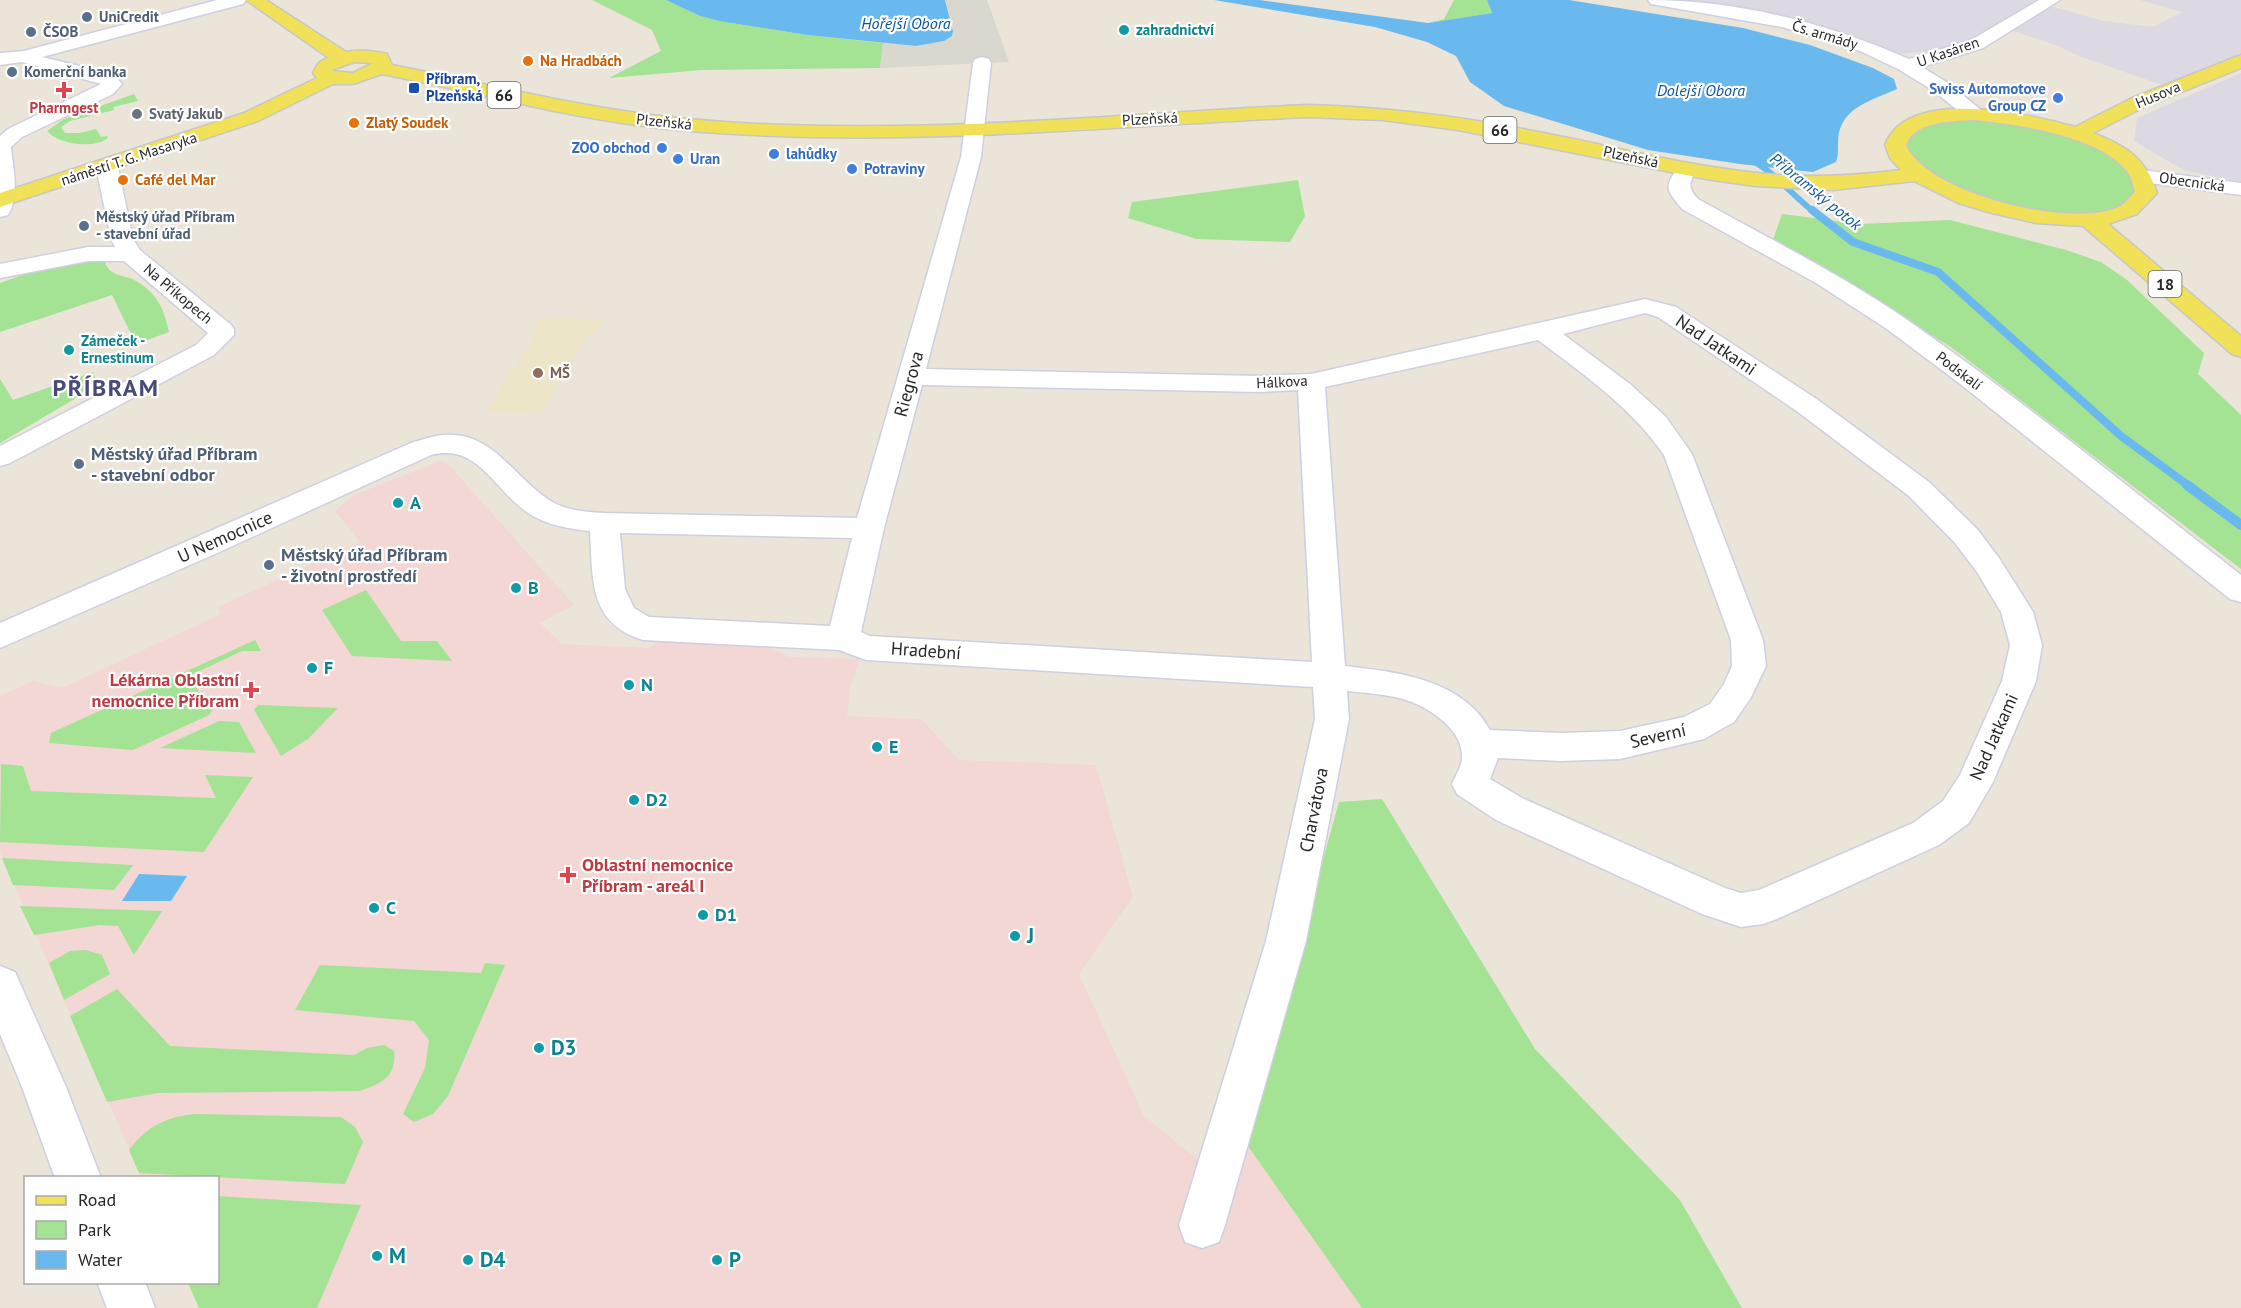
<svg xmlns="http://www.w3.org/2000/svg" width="2241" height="1308" font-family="'PT Sans',sans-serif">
	<rect width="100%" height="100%" fill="#eae5d8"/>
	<path fill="#ddd9e2" d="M 1680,0 L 2046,0 L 1959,49 L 1898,54 L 1869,43 L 1737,9 Z
		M 2140,0 L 2241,0 L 2241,58 L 2162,85 L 2079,56 L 2053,44 L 2001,27 L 2043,4 L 2104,21 L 2153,27 L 2182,12 Z
		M 2241,73 L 2241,182 L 2183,170 L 2134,141 L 2137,118 Z"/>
	<path fill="#ece5c7" d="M 540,318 L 604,319 L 595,334 L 589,334 L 540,414 L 485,412 L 536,334 L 530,333 Z"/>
	<path fill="#f2d7d5" d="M 440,461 L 447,463 L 574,605 L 540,623 L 562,644 L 649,648 L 659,642 L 764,645 L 789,657 L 860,659 L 850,687 L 847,716 L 921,719 L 959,760 L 1096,765 L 1133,897 L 1079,974 L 1144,1116 L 1202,1163 L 1245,1142 L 1362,1308 L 200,1308 L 218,1282 L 218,1178 L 141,1177 L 0,852 L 0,696 L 33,681 L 62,688 L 221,614 L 218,607 L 360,542 L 335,511 L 354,495 Z"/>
	<path fill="#a4e294" d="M 592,0 L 666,0 L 700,16 L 719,21 L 807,35 L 883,43 L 880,68 L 702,70 L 609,78 L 661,51 L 652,30 Z
		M 1454,0 L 1487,0 L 1492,13 L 1428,23 L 1444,19 Z
		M 134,94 L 138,101 L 113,107 L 114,110 L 70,121 L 61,127 L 65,133 L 80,133 L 96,129 L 101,137 L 107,136 L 108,138 C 94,149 59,145 47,131 L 64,119 Z
		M 1992,119 C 2017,125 2044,128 2068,136 C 2086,141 2147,169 2132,195 C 2111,232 1993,204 1961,191 C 1948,186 1935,176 1922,168 C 1916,164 1908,153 1908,146 C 1906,116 1974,120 1992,119 Z
		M 1298,180 L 1305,216 L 1290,242 L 1197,239 L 1128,218 L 1132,202 Z
		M 1782,214 L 1861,224 L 1950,220 L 2066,250 L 2101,262 L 2127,280 L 2204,353 L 2198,374 L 2241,415 L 2241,569 L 1951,347 L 1773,240 Z
		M 91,262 L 105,262 C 110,278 125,274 136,281 C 158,294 164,309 169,332 L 136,344 L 112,295 L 0,332 L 0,283 L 48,266 Z
		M 93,372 L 98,385 L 0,443 L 0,379 L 13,400 Z
		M 366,590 L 401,641 L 437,641 L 452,661 L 352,656 L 322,610 Z
		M 255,640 L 261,651 L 242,651 L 189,676 L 202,677 L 195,684 L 204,703 L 217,704 L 209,715 L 133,750 L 49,743 L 51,733 Z
		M 258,705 L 338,708 L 308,739 L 281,756 L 254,710 Z
		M 219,721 L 239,722 L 256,753 L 160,748 Z
		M 1,764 L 23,766 L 31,791 L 216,798 L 205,775 L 253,777 L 204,852 L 0,842 Z
		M 1382,799 L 1535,1049 L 1680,1200 L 1742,1308 L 1362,1308 L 1245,1142 L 1339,802 Z
		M 2,858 L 133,865 L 114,890 L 13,885 Z
		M 20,906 L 162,911 L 134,955 L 118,926 L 100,925 L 34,935 Z
		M 86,950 L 102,955 L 110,974 L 64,1000 L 49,963 L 70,951 Z
		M 485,963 L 505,965 L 448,1096 L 433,1114 L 414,1122 L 403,1114 L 425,1068 L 429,1040 L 414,1021 L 295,1010 L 320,965 L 481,973 Z
		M 117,989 L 170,1046 L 354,1055 L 367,1048 L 384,1045 L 394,1051 C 397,1077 381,1084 359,1091 L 158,1093 L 107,1102 L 70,1016 Z
		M 194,1114 L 341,1117 L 355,1127 L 363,1142 L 345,1184 L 139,1173 L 129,1150 C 146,1127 166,1117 194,1114 Z
		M 218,1196 L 361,1205 L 317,1308 L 199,1308 L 188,1283 L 218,1282 Z"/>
	<path fill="#dad7cf" d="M 945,0 L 987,0 L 1009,62 L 880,68 L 883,43 L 916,46 L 944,41 L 952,36 L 953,26 Z"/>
	<path fill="#6ab9ee" d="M 666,0 L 945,0 L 953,31 L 952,36 L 944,41 L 916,46 L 807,35 L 719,21 L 700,16 Z
		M 1214,0 L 1259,0 L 1428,23 L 1492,13 L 1487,0 L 1569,0 L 1743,28 L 1810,45 L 1873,68 L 1894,79 L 1897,89 C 1876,99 1848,105 1840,129 C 1836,140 1840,151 1836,162 L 1813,172 L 1740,164 L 1648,150 L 1504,106 L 1470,82 L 1456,56 L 1427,42 L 1375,27 Z
		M 139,874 L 140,874 L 187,876 L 171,901 L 122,901 Z"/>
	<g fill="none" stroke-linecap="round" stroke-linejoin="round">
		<path stroke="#6ab9ee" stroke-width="6" d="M 1750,159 C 1774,172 1792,195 1814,212"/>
		<path stroke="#6ab9ee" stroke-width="8" d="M 1812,210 L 1853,242 L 1938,272 L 2121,436 L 2189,486"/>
		<path stroke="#6ab9ee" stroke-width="10" d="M 2187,485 L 2241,525"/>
		<g stroke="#cecfe1" stroke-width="3">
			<path id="minor" d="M 217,0 L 246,0 L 243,4 L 42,57 L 113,74 L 122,84 L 113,94 L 22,137 L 11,147 C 13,168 20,197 8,215 L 0,217 L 0,136 L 8,129 L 101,84 L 22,62 L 0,65 L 0,53 L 24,51 Z
				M 1648,0 C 1738,0 1827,23 1909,59 L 1971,40 L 2039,0 L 2060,0 L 1983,48 L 1922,67 L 1948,83 L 1981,110 L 1984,114 L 1981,118 L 1967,118 L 1934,91 L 1898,69 L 1860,51 L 1782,27 L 1657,5 L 1651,4 Z
				M 982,57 L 989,59 L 991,63 L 981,157 L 926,369 L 1260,376 L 1311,374 L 1645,299 L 1676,307 L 1818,400 L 1929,482 L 1977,529 L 1999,558 L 2033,612 L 2042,645 L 2036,681 L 1993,782 L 1969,823 L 1939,845 L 1777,919 L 1763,924 L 1741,927 L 1702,914 L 1496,820 L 1457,794 L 1452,784 C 1455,776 1462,767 1462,758 C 1464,729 1427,706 1403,699 C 1385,694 1366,693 1347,691 L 1349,719 L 1306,941 L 1225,1225 L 1219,1242 L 1202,1248 L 1185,1242 L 1179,1225 L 1266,941 L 1315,719 L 1313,687 L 866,660 L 839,650 L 643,640 C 588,623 593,579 590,531 C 569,529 546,525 528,513 C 493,489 478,443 431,455 L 215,554 L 0,648 L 0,623 L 411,443 C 421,440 432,436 443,435 C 494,430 515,481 554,503 C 570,511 587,512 604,513 L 857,518 L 961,157 L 973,63 L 975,59 ZM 1645,313 L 1658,317 L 1798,412 L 1909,496 L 1955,543 L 1977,572 L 2001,612 L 2010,645 L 2002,681 L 1960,775 L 1943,801 L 1913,823 L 1759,890 L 1741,893 L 1725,888 L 1522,798 L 1490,779 L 1498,758 L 1561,761 L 1620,759 L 1704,739 L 1734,722 L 1750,699 L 1766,666 L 1763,640 L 1692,454 L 1666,417 L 1630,384 L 1563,334 ZM 1538,340 C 1584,375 1631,407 1664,455 L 1731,640 L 1732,666 L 1724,684 L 1710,704 L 1684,717 L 1620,731 L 1561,733 L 1490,730 C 1462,679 1397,672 1345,666 L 1325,387 ZM 922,385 L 1260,392 L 1298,390 L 1312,662 L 870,636 L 861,632 L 884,528 ZM 620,533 L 852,538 L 830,626 L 649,617 L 634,608 L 625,589 Z
				M 107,161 L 114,163 L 118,167 L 133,239 L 140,250 L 230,324 L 234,329 L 234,335 L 214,355 L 10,463 L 0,466 L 0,446 L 196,345 L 208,333 L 124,261 L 88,261 L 0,278 L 0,264 L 88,247 L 115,247 L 111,239 L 96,167 L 100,163 Z
				M 1687,163 L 1694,165 L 1698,169 C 1689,182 1687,187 1698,199 C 1768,238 1840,274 1906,319 C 2021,399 2130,489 2241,575 L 2241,602 L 2230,599 L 1959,383 L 1887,329 L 1816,283 L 1682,209 C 1665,189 1664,186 1680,165 Z
				M 2142,170 L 2241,183 L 2241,195 L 2134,181 L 2131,176 L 2134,171 Z
				M 0,966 L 15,972 L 66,1087 L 101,1178 L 55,1178 L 22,1087 L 0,1034 Z
				M 97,1282 L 145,1282 L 155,1308 L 107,1308 Z"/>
		</g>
		<g stroke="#c7c7c7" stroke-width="3">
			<path id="major" d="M 246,0 L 266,0 L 346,52 C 359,49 374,51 387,54 L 392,65 C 490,84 587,110 688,119 C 893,138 1101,115 1307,105 C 1383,107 1458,116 1533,131 C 1614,146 1695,169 1779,175 C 1820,178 1860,175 1901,170 L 1890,158 L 1885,145 C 1908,86 2029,114 2075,127 L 2130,99 L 2241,55 L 2241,68 L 2144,107 L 2093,133 C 2126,146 2146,158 2157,193 L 2137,214 L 2108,224 L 2241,336 L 2241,357 L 2232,354 L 2083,226 L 2036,223 L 1992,213 L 1958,203 L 1914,181 L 1833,190 L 1755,186 L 1706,179 L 1458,130 L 1383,120 L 1307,117 C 1102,127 896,148 690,131 C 586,123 484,94 382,74 L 353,84 L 333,84 L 258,121 L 0,207 L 0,193 L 244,113 L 317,78 L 313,73 C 317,64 319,61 329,58 ZM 355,62 L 373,63 L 353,73 L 332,71 L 334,69 ZM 1974,120 C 2016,124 2103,136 2129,174 C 2132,179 2133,186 2135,192 C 2131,196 2126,202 2122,205 C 2078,232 1925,193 1906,145 C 1914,121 1953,121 1974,120 Z"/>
		</g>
		<use href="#minor" fill="#fff" fill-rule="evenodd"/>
		<use href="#major" fill="#f0e158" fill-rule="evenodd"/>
	</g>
	<g fill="#5c6f8a" stroke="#fff" stroke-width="2">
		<circle cx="87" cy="17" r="6"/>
		<circle cx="31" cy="32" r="6"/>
		<circle cx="12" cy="72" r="6"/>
		<circle cx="84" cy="226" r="6"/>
		<circle cx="79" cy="464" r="6"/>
		<circle cx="269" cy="565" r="6"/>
	</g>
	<g fill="#0f9aa8" stroke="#fff" stroke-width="2">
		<circle cx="1124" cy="30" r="6"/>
		<circle cx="69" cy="350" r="6"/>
		<circle cx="398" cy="503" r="6"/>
		<circle cx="516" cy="588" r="6"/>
		<circle cx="312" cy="668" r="6"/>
		<circle cx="629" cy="685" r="6"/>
		<circle cx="877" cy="747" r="6"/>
		<circle cx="634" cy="800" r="6"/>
		<circle cx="374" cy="908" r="6"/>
		<circle cx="703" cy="915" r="6"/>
		<circle cx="1015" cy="936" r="6"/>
		<circle cx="539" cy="1048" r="6"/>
		<circle cx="377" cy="1256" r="6"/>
		<circle cx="468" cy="1260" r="6"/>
		<circle cx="717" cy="1260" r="6"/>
	</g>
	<g fill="#e8710a" stroke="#fff" stroke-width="2">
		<circle cx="528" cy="61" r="6"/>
		<circle cx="354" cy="123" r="6"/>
		<circle cx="123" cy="180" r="6"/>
	</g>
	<rect fill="#1a4fb4" stroke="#fff" stroke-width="2" x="408" y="82" width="12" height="12" rx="3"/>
	<g fill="#e0444e" stroke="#fff" stroke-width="2">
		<path d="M61 81h6v6h6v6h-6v6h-6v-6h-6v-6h6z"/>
		<path d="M248 681h6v6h6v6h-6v6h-6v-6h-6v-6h6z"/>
		<path d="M565 866h6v6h6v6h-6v6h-6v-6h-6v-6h6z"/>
	</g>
	<g fill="#3f7fe0" stroke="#fff" stroke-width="2">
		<circle cx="2058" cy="98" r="6"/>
		<circle cx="662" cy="148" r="6"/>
		<circle cx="774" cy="154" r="6"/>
		<circle cx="678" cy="159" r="6"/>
		<circle cx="852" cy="169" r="6"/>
	</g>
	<circle fill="#6b7280" stroke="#fff" stroke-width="2" cx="137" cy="114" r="6"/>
	<circle fill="#8d6e63" stroke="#fff" stroke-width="2" cx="538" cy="373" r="6"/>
	<g text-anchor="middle" stroke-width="4.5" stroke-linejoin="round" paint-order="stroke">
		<g font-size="15" font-weight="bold" fill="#4e5e75" stroke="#fff" text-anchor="start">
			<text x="99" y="22">UniCredit</text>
			<text x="43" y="37">ČSOB</text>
			<text x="24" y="77">Komerční banka</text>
			<text x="96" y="222">Městský úřad Příbram<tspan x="96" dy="17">- stavební úřad</tspan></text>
		</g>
		<g font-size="15" font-weight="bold" fill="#0d838f" stroke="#fff" text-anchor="start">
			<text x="1136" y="35">zahradnictví</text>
			<text x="81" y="346">Zámeček -<tspan x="81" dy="17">Ernestinum</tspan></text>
		</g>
		<g font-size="15" fill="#272727" stroke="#fff">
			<text transform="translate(1825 35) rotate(17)" y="5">Čs. armády</text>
			<text transform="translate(1948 52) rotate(-19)" y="5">U Kasáren</text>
			<text transform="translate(2158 95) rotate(-23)" y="5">Husova</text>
			<text transform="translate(1150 119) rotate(-3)" y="5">Plzeňská</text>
			<text transform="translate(664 122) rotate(6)" y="5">Plzeňská</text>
			<text transform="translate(1631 157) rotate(12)" y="5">Plzeňská</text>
			<text transform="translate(129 159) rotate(-18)" y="5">náměstí T. G. Masaryka</text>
			<text transform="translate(2192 182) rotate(8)" y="5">Obecnická</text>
			<text transform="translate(178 294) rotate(40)" y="5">Na Příkopech</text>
			<text transform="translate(1959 371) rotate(37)" y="5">Podskalí</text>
			<text transform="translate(1282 382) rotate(-3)" y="5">Hálkova</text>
		</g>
		<g font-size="15" font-weight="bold" fill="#c56008" stroke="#fff" text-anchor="start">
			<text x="540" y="66">Na Hradbách</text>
			<text x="366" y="128">Zlatý Soudek</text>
			<text x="135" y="185">Café del Mar</text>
		</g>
		<g font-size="15" font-weight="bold" fill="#164399" stroke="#fff" text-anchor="start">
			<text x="426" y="84">Příbram,<tspan x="426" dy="17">Plzeňská</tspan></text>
		</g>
		<g font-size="15" font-weight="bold" fill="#366cbe" stroke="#fff" text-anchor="start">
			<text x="2046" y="94" text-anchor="end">Swiss Automotove<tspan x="2046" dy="17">Group CZ</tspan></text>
			<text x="650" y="153" text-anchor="end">ZOO obchod</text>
			<text x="786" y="159">lahůdky</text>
			<text x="690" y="164">Uran</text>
			<text x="864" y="174">Potraviny</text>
		</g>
		<g font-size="15" font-weight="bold" fill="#be3a42" stroke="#fff">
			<text x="64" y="113">Pharmgest</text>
		</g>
		<g font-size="15" font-weight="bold" fill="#5b616d" stroke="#fff" text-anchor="start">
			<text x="149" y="119">Svatý Jakub</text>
		</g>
		<g font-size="15" font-weight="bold" fill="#785e54" stroke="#fff" text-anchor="start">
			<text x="550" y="378">MŠ</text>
		</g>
		<g font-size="16" font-style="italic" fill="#0d5496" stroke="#fff">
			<text x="906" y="29">Hořejší Obora</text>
			<text x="1701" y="96">Dolejší Obora</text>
			<text transform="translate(1816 191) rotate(39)" y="6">Příbramský potok</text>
		</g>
		<g fill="#fff" stroke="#686868" stroke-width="1.5">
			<rect x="487.5" y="82" width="33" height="26" rx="4.5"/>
			<rect x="1483.5" y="117" width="33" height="26" rx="4.5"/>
			<rect x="2148.5" y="271" width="33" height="26" rx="4.5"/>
		</g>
		<g font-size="16" font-weight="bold" fill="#272727">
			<text x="504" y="101">66</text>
			<text x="1500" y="136">66</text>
			<text x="2165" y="290">18</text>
		</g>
		<g font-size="18" fill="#272727" stroke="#fff">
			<text transform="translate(1716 345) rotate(34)" y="6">Nad Jatkami</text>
			<text transform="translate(909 384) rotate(-75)" y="6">Riegrova</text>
			<text transform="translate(225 537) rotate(-24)" y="6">U Nemocnice</text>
			<text transform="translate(926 651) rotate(4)" y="6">Hradební</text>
			<text transform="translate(1658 736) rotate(-13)" y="6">Severní</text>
			<text transform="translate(1994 737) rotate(-66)" y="6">Nad Jatkami</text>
			<text transform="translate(1314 810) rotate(-79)" y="6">Charvátova</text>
		</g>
		<g font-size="18" font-weight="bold" fill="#4e5e75" stroke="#fff" text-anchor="start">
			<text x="91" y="460">Městský úřad Příbram<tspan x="91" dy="21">- stavební odbor</tspan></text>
			<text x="281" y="561">Městský úřad Příbram<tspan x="281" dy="21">- životní prostředí</tspan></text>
		</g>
		<g font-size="18" font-weight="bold" fill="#0d838f" stroke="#fff" text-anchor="start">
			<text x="410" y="509">A</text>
			<text x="528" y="594">B</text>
			<text x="324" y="674">F</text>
			<text x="641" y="691">N</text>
			<text x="889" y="753">E</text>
			<text x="646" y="806">D2</text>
			<text x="386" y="914">C</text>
			<text x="715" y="921">D1</text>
		</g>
		<g font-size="18" font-weight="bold" fill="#be3a42" stroke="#fff" text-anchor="end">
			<text x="239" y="686">Lékárna Oblastní<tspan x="239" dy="21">nemocnice Příbram</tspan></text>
			<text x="582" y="871" text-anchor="start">Oblastní nemocnice<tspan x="582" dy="21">Příbram - areál I</tspan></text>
		</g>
		<g font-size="21" font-weight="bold" fill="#0d838f" stroke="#fff" text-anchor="start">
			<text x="1027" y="943">J</text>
			<text x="551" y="1055">D3</text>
			<text x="389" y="1263">M</text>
			<text x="480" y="1267">D4</text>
			<text x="729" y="1267">P</text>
		</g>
		<g font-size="24" font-weight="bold" letter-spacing="1.5" fill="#484a77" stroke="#fff">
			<text x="106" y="396">PŘÍBRAM</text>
		</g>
	</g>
	<rect x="24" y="1176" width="195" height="108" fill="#ffffff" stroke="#a9a9a9" stroke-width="1.5"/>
	<rect x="36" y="1196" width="30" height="9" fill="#f0e158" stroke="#a9a9a9" stroke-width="1.5"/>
	<text x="78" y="1206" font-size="18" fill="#272727">Road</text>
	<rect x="36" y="1221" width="30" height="18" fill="#a4e294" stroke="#a9a9a9" stroke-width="1.5"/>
	<text x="78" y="1236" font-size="18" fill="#272727">Park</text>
	<rect x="36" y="1251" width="30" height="18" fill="#6ab9ee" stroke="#a9a9a9" stroke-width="1.5"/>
	<text x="78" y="1266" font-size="18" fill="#272727">Water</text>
</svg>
